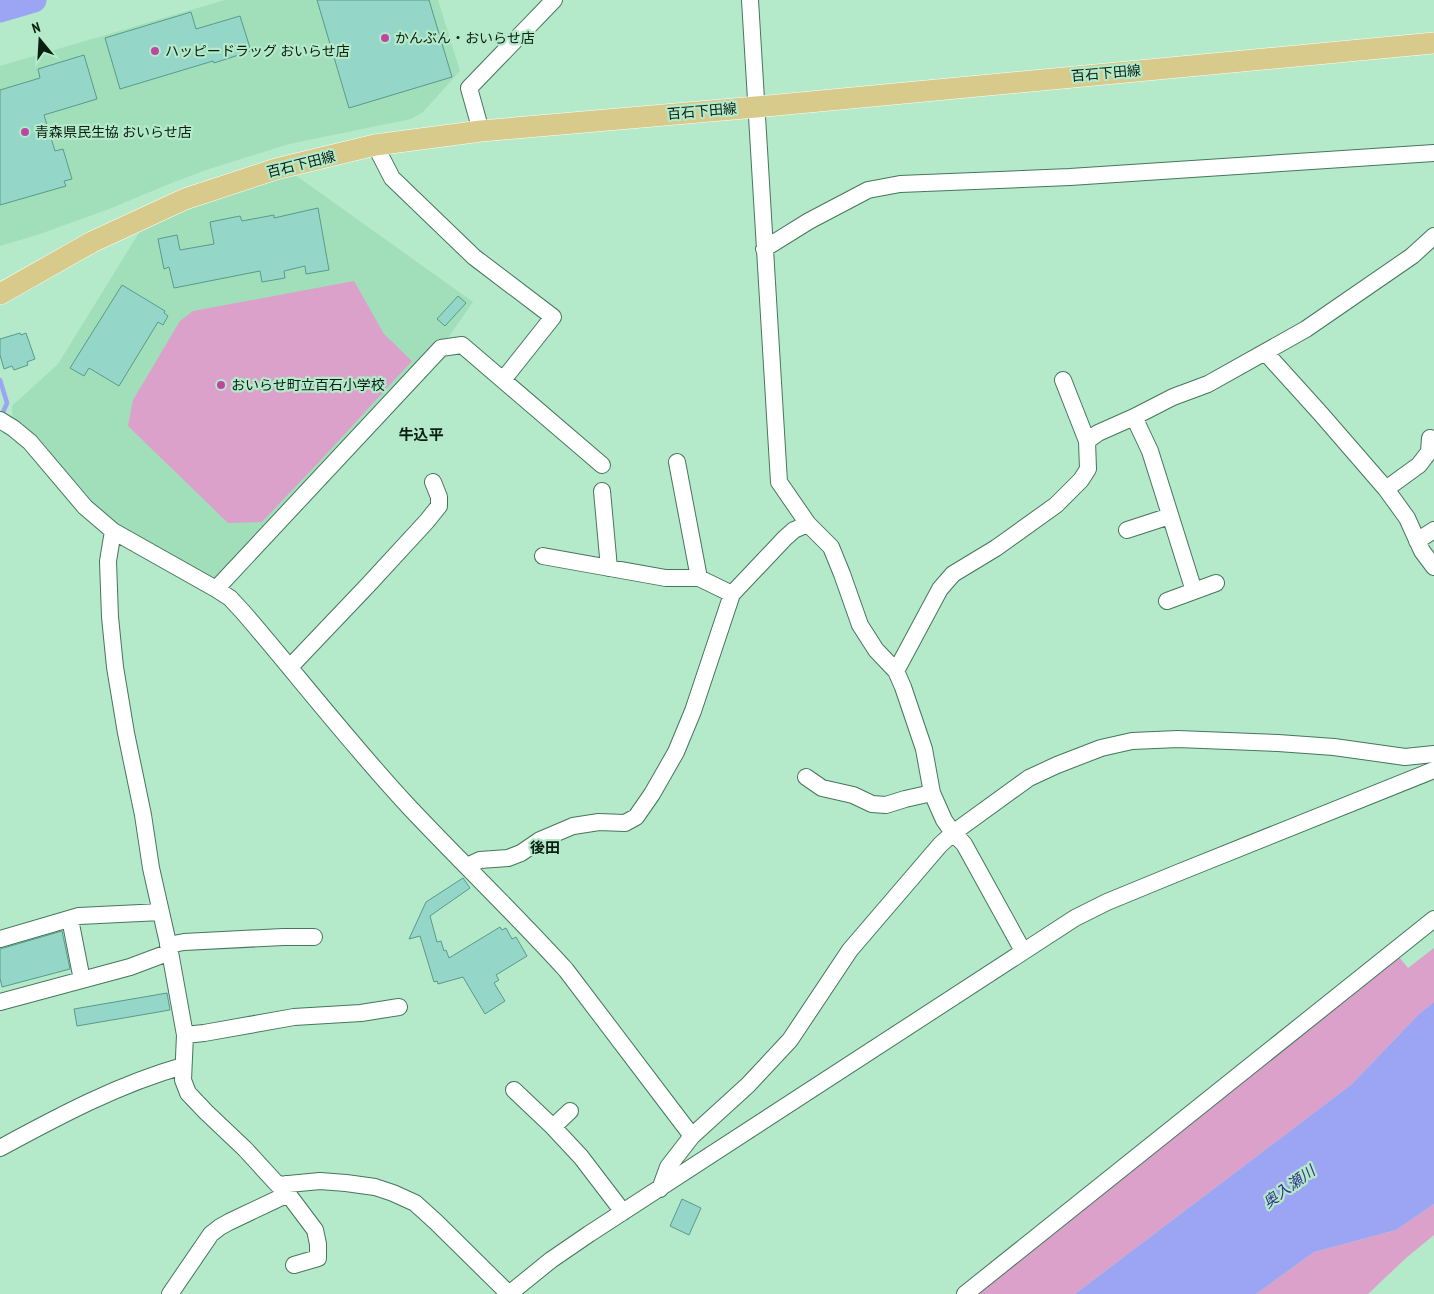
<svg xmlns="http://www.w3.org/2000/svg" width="1434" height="1294" font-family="'PT Sans Narrow','Noto Sans JP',sans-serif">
	<rect width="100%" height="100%" fill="#b4e9c9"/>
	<path fill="#a1dfba" d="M 225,0 L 438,0 L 460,71 L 423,112 L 411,119 L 289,144 L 209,169 L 174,182 L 109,209 L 40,234 L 0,246 L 0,66 Z
		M 284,167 L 473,302 L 441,348 L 216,589 L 113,531 L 13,428 L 12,406 L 58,364 L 150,215 Z"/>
	<path fill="#dca1ca" d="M 354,281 L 384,334 L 412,361 L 319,462 L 262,522 L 228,523 L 128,426 L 133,400 L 180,321 L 193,311 Z
		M 1434,948 L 1434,1002 L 1419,1014 L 1352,1084 L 1075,1294 L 977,1294 L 1399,957 L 1408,968 Z
		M 1434,1204 L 1434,1235 L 1406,1258 L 1368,1294 L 1256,1294 L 1314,1252 L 1396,1230 Z"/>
	<path fill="#9ba5f3" d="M 1434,1002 L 1434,1204 L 1396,1230 L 1314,1252 L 1256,1294 L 1075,1294 L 1352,1084 L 1419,1014 Z"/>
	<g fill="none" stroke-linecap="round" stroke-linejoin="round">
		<path stroke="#9ba5f3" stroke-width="4.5" d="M 0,380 L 7,403 L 1,417"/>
		<path stroke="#9ba5f3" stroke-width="25" d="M 0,10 L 34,0"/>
	</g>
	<path fill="#94d6c7" stroke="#599a8b" d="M 317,0 L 429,0 L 452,77 L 349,108 Z
		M 191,12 L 196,29 L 240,16 L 251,51 L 214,63 L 213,61 L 120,89 L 105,38 Z
		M 84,55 L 97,99 L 44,115 L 55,151 L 63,149 L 72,179 L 64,181 L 66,186 L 0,205 L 0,90 L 40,78 L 38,69 Z
		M 318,208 L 329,270 L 306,274 L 305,266 L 284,271 L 285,278 L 262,282 L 260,271 L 174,288 L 169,267 L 164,269 L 158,239 L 177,235 L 180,250 L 214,244 L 210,222 L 240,216 L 242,221 L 274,215 L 274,218 Z
		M 122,285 L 165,311 L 164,313 L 168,316 L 163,325 L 158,322 L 119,386 L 89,368 L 84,376 L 70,368 Z
		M 458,296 L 466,303 L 445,326 L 437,319 Z
		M 20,333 L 21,335 L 26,333 L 35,359 L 27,362 L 28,365 L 14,370 L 12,366 L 4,369 L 0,355 L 0,339 Z
		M 463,878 L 470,888 L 430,916 L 437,942 L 441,941 L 444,951 L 446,950 L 449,958 L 500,927 L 502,930 L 506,928 L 512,939 L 516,937 L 527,956 L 496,975 L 499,980 L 494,983 L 505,1001 L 485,1014 L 463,977 L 438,984 L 437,981 L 434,982 L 420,936 L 409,939 L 426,902 Z
		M 62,931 L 70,969 L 2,987 L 0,978 L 0,949 Z
		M 167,993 L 170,1010 L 77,1026 L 74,1009 Z
		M 682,1199 L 701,1208 L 689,1235 L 670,1226 Z"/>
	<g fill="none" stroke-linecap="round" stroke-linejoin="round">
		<g stroke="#45775b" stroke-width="18">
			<path id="minor" d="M 750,0 L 779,482 L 808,524 L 831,547 L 842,574 L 860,625 L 876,650 L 896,671 L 903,687 L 924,749 L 932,793 L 944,820 L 953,833 L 964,844 L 1023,951
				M 481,131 L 469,88 L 554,0
				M 375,145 L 392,178 L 474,257 L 553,317 L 503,380
				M 764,249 L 809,221 L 868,190 L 900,184 L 1070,177 L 1434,153
				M 1265,352 L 1321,414 L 1386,489 L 1407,518 L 1422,551 L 1434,567
				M 1063,380 L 1087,441
				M 1134,417 L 1150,451 L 1194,591
				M 0,420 L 13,428 L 30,442 L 85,507 L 113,531 L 216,589 L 230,598 L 243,612 C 299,677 352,746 411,809 C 462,863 516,915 566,970 L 692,1136
				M 677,462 L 699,578
				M 1386,489 L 1419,465 L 1429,452 L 1430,438
				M 602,491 L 609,568
				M 1127,530 L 1170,516
				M 113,531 L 108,561 L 110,617 L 115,667 L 126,733 L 143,815 L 151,868 L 170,952 L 185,1035 L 183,1080 L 188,1093 L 206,1112 L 245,1149 L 278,1185 L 320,1181 L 346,1183 L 375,1187 L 393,1193 L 415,1203 L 436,1222 L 509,1294
				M 1417,541 L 1434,530
				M 543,556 L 666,578 L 699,578 L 732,594
				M 216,589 L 441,348 L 462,345 L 602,465
				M 1167,601 L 1216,583
				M 290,667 L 369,584 L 427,521 L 439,506 L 439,497 L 433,482
				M 896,671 L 940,589 L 953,574 L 996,548 L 1056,505 L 1081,480 L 1088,469 L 1087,441 L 1098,433 L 1134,417 L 1173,397 L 1208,384 L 1306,329 L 1412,256 L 1434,236
				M 806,777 L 822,788 L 853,795 L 872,804 L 886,805 L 905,799 L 932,793
				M 467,866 L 480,860 L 508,858 L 521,853 L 540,840 L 573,826 L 599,822 L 625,823 L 636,817 L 652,794 L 676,752 L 693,711 L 732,594 L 785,538 L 794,530 L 808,524
				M 70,919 L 82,980
				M 0,939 L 79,916 L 161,912
				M 168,945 L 184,942 L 283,937 L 314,937
				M 0,1002 L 130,967 L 170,952
				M 185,1035 L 204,1033 L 294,1017 L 361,1013 L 399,1007
				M 514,1090 L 553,1127 L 581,1157 L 623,1212
				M 553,1127 L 570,1111
				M 0,1148 C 59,1116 119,1084 183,1066
				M 660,1189 L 668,1167 L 692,1136 L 748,1085 L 790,1040 L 850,950 L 940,845 L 953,833 L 1029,778 L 1057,765 L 1101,748 L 1132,741 L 1178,739 L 1278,743 L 1334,747 L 1405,757 L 1434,754
				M 288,1194 L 315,1230 L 318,1244 L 318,1258 L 294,1265
				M 170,1294 L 211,1234 L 220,1227 L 229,1222 L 288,1194 L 286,1184
				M 509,1294 L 551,1260 L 589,1234 L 1075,918 L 1107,902 L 1180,872 L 1434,770
				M 965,1294 L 1434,919"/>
		</g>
		<g stroke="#fff" stroke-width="22">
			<path id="major" d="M 0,294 L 92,242 L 185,199 L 276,169 L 375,145 L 481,131 L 756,107 L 1434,43"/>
		</g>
		<use href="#minor" stroke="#fff" stroke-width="16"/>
		<use href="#major" stroke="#d7ca8a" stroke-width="21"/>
	</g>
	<g fill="#bb47a0" stroke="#b4e9c9" stroke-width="2">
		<circle cx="385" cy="38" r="5"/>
		<circle cx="155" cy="51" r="5"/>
		<circle cx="25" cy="132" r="5"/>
		<circle cx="221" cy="385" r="5"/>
	</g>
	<g text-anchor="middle" stroke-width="4.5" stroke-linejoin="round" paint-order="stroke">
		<g font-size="14" fill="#0a1f13" stroke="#b4e9c9" text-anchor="start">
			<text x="395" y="43">かんぶん・おいらせ店</text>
			<text x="165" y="56">ハッピードラッグ おいらせ店</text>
			<text x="35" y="137">青森県民生協 おいらせ店</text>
			<text x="231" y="390">おいらせ町立百石小学校</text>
		</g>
		<g font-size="14" fill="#0a1f13" stroke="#b4e9c9">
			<text transform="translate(1106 73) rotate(-5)" y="5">百石下田線</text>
			<text transform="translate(702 111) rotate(-5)" y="5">百石下田線</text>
			<text transform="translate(301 164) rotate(-14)" y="5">百石下田線</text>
		</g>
		<g font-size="15" font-weight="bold" fill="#0a1f13" stroke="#b4e9c9">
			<text x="421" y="440">牛込平</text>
			<text x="545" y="853">後田</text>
		</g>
		<g font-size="15" font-style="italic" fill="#34338b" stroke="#b4e9c9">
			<text transform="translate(1289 1187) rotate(-36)" y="5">奥入瀬川</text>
		</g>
	</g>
	<g transform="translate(40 40) rotate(342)" stroke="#b4e9c9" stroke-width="4" paint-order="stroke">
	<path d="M0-4L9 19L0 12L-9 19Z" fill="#0a1f13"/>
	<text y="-8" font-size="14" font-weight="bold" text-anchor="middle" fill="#0a1f13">N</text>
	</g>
</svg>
